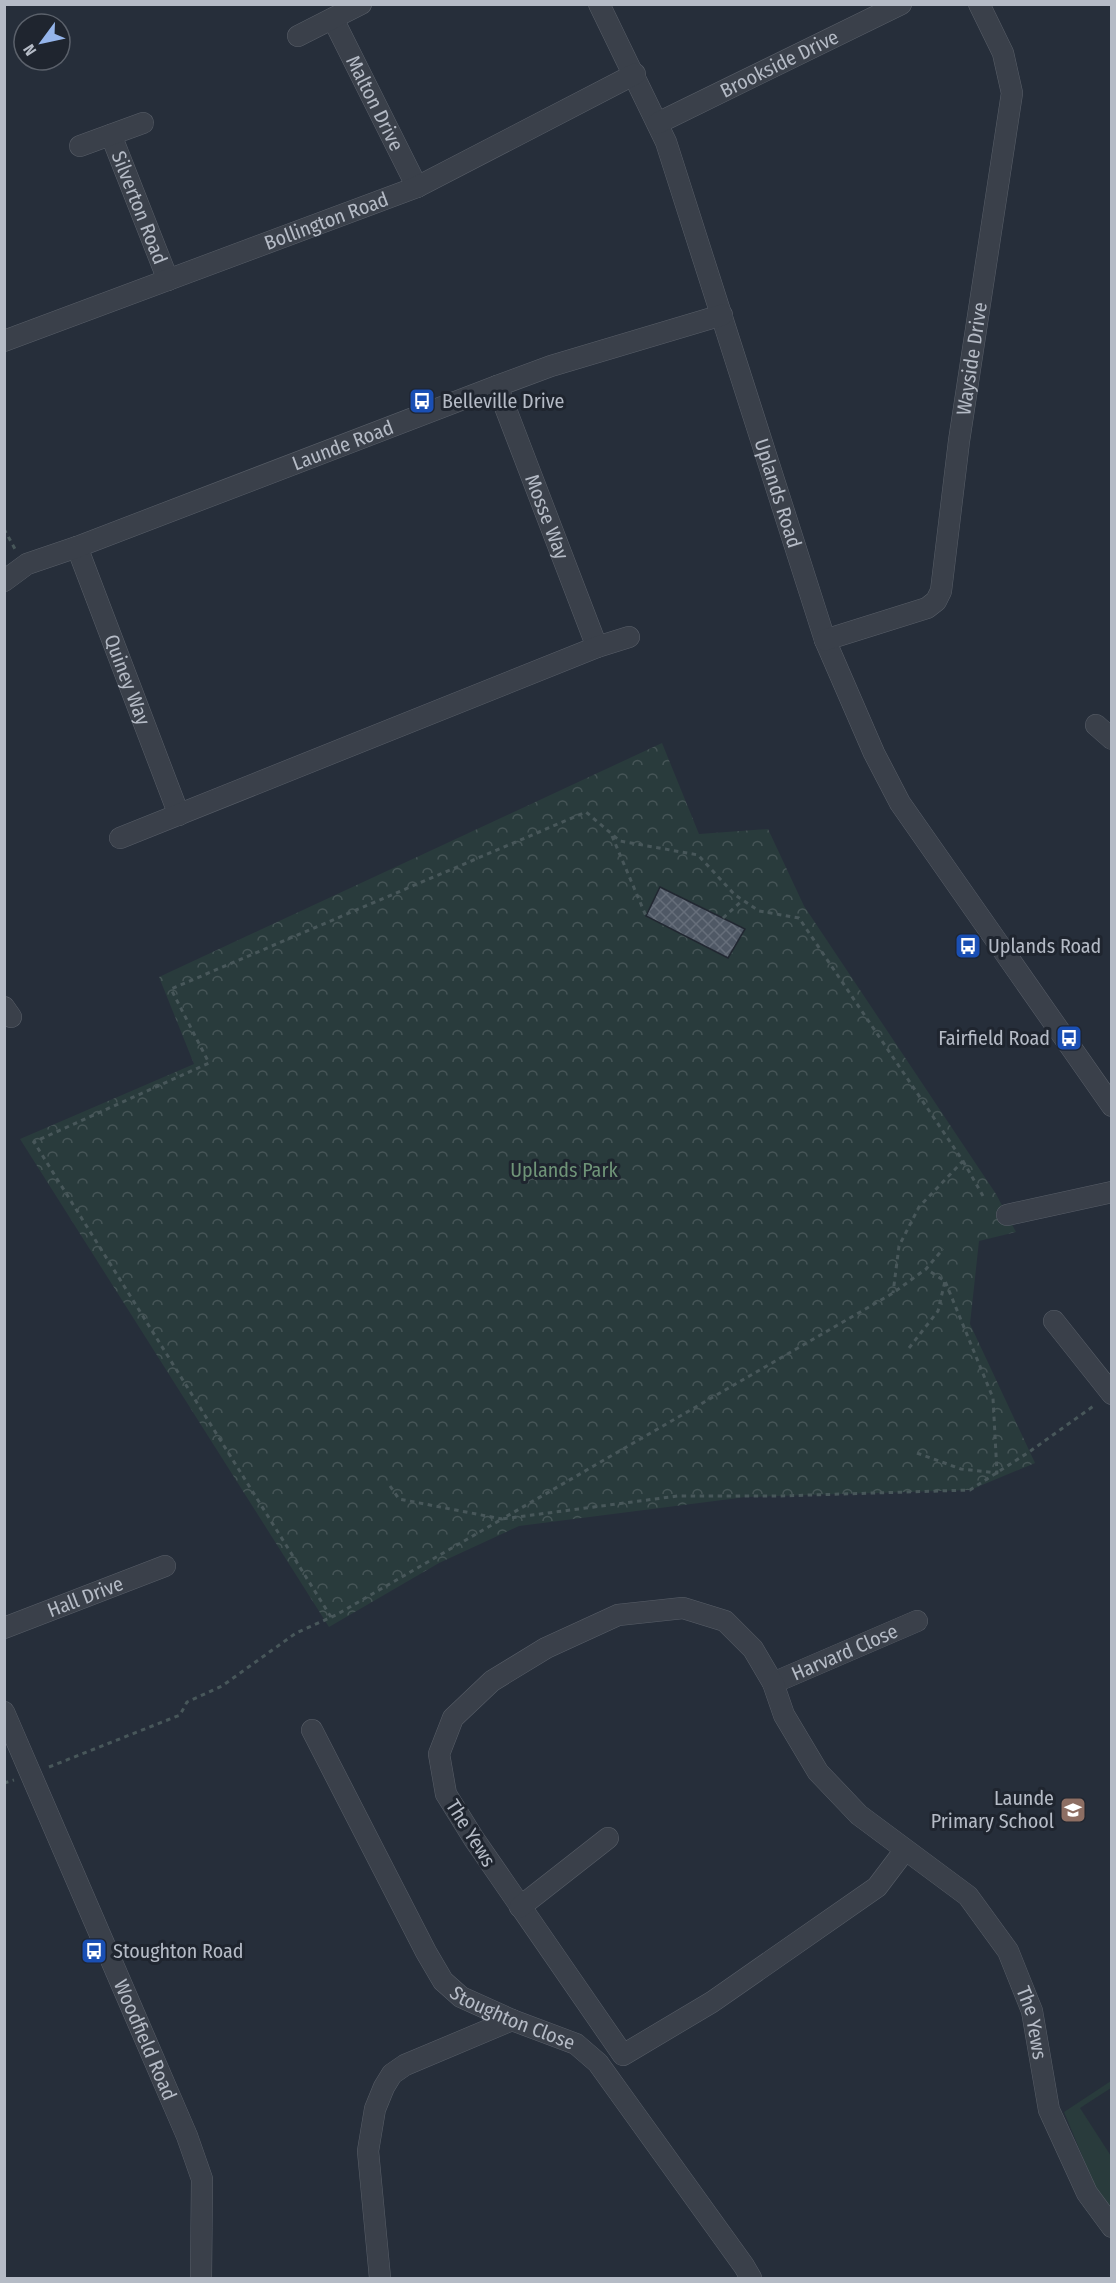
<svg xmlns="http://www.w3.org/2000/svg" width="1116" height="2283" font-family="'Fira Sans Condensed',sans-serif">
	<defs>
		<pattern id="park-crowns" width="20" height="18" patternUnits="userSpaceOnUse" patternTransform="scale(1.5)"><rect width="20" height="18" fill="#293b3c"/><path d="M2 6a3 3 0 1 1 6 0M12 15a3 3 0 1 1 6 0" fill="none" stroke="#465557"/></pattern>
		<pattern id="building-cross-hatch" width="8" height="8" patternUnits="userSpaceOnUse" patternTransform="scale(1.5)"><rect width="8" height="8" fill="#4f5865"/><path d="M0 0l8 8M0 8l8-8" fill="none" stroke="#666e7a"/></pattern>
	</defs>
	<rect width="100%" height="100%" fill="#262e3a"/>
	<path fill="#293b3c" d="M 1111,2081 L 1111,2088 L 1080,2108 L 1111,2156 L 1111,2207 L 1095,2187 L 1064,2112 Z"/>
	<path fill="url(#park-crowns)" d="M 662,743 L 699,834 L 768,829 L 804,906 L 996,1194 L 1016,1232 L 979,1241 L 970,1324 L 1035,1463 L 970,1490 L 746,1497 L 519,1526 L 439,1563 L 329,1627 L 20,1139 L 194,1064 L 159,977 Z"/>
	<path fill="url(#building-cross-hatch)" stroke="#212731" stroke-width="1.5" d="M 660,887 L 745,929 L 728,958 L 646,916 Z"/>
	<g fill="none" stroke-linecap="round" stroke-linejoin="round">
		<g stroke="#585e68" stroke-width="22">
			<g id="minor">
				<path id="s1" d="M 599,4 L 666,142 L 825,640 L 874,753 L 900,803 L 1112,1106"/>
				<path id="s2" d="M 333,19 L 417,187"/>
				<path d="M 298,36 L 361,4"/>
				<path id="s3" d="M 658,123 L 901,4"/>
				<path id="s4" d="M 111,135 L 168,280"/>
				<path d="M 80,146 L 143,123"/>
				<path id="s5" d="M 4,341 L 417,187 L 635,74"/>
				<path id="s6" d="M 497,386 L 597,647"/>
				<path id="s7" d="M 77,547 L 179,815"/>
				<path id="s8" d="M 4,581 L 27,564 L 77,547 L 497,386 L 551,366 L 722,315"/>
				<path id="s9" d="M 825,640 L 927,608 L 936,601 L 941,591 L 959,441 L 1012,93 L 1003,53 L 979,4"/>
				<path d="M 1096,725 L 1112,739"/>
				<path d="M 120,838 L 597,647 L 629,637"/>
				<path d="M 4,1007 L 11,1017"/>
				<path d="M 1007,1215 L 1112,1192"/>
				<path d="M 1054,1321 L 1112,1394"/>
				<path id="s10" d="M 4,1628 L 165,1566"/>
				<path id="s11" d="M 773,1683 L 917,1621"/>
				<path id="s12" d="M 4,1712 L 187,2136 L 202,2179 L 201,2278"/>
				<path id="s13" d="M 312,1730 L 426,1952 L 443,1981 L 461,1997 L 512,2020 L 576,2044 L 598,2063 L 744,2266 L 751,2278"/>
				<path id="s14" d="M 905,1850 L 877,1887 L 712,2002 L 623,2055 L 474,1839 L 446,1794 L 439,1754 L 453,1718 L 492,1681 L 546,1648 L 618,1615 L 683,1608 L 725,1621 L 753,1649 L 773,1683 L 784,1715 L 818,1772 L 859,1815 L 968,1896 L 1008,1951 L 1032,2011 L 1049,2110 L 1087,2193 L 1112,2227"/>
				<path d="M 520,1907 L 608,1838"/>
				<path d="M 380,2278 L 368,2151 L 375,2109 L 384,2087 L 392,2074 L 405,2065 L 512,2020"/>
			</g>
		</g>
		<path stroke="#48575a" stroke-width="3" stroke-dasharray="4.5 4.5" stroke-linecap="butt" d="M 4,529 L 15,549
			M 612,836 L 646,916
			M 723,918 L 743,900
			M 963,1161 L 983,1196
			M 909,1348 L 938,1311 L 945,1281 L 926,1269
			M 917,1453 L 961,1469 L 997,1473 L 993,1398 L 945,1281
			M 390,1486 L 399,1499 L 502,1519 L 893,1293 L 926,1269 L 943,1249
			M 331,1617 L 34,1142 L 209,1063 L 171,989 L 586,812 L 620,841 L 698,855 L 735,895 L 759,911 L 799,918 L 963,1161 L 919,1207 L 899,1246 L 893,1293
			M 49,1767 L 180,1715 L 187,1702 L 222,1686 L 296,1633 L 336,1615 L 502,1519 L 678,1496 L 779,1496 L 970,1490 L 1029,1452 L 1095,1405
			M 4,1783 L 14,1780"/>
		<use href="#minor" stroke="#3a404a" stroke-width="21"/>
	</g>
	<defs>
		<g id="bus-square" transform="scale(1.35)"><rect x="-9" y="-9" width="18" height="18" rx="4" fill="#1a4fb4" stroke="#1f252f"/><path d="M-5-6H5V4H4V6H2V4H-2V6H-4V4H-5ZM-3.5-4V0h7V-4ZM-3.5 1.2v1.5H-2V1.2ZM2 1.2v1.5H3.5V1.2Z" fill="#fff"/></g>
		<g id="school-square" transform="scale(1.35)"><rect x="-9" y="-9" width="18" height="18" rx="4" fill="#8d6e63" stroke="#1f252f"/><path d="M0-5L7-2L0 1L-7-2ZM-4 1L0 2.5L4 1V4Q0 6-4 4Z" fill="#fff"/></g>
	</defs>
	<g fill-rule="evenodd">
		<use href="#bus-square" x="422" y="401"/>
		<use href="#bus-square" x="968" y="946"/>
		<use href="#bus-square" x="1069" y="1038"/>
		<use href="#school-square" x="1073" y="1810"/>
		<use href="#bus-square" x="94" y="1951"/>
	</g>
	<g text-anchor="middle" stroke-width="6" stroke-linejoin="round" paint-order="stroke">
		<g font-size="20" fill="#b5bbc6" stroke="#1f252f">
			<text dy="7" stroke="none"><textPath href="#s3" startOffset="135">Brookside Drive</textPath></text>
			<text dy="7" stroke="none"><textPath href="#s2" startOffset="94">Malton Drive</textPath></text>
			<text dy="7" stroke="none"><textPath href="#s4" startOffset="78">Silverton Road</textPath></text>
			<text dy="7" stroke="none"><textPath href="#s5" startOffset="344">Bollington Road</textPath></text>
			<text dy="7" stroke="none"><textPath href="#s9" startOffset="364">Wayside Drive</textPath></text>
			<text dy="7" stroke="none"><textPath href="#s8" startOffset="366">Launde Road</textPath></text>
			<text dy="7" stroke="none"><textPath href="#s1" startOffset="522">Uplands Road</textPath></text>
			<text dy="7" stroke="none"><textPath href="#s6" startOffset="140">Mosse Way</textPath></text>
			<text dy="7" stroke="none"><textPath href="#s7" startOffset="142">Quiney Way</textPath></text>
			<text dy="7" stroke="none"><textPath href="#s10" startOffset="87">Hall Drive</textPath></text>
			<text dy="7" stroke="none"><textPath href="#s11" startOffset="78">Harvard Close</textPath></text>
			<text transform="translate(471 1833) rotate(58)" y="7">The Yews</text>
			<text dy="7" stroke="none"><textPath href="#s13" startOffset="363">Stoughton Close</textPath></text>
			<text dy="7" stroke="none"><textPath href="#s14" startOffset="1570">The Yews</textPath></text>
			<text dy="7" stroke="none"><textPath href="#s12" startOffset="357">Woodfield Road</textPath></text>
		</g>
		<g font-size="20" fill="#b5bbc6" stroke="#1f252f" text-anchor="start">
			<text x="442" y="408">Belleville Drive</text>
			<text x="988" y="953">Uplands Road</text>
			<text x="1050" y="1045" text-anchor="end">Fairfield Road</text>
			<text x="1054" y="1805" text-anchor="end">Launde<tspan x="1054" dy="23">Primary School</tspan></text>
			<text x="113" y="1958">Stoughton Road</text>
		</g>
		<g font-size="20" fill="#6f9478" stroke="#1f252f">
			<text x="564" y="1177">Uplands Park</text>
		</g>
	</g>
	<rect width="1116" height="2283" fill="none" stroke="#b5bbc6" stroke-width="12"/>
	<g transform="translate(42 42) rotate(237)"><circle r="28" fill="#1f252f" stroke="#5b616b" stroke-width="1.5"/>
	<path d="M0-4.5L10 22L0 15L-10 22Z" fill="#95b5eb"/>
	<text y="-9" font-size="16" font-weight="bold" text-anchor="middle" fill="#b5bbc6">N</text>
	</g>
</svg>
